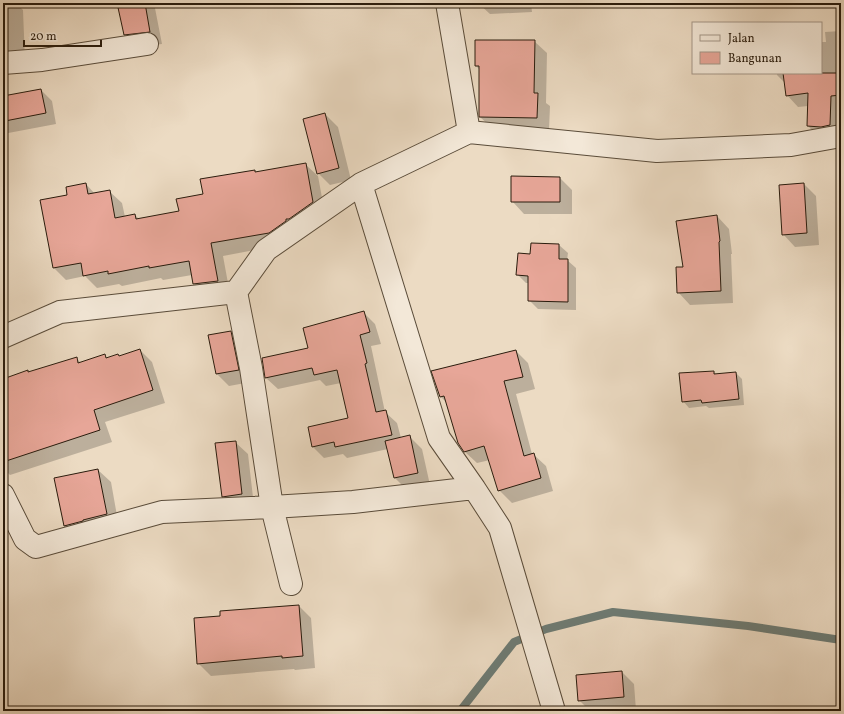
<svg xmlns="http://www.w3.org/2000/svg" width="844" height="714" font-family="Vollkorn,serif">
	<rect width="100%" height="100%" fill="#ecdbc3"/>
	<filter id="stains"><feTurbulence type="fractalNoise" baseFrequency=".005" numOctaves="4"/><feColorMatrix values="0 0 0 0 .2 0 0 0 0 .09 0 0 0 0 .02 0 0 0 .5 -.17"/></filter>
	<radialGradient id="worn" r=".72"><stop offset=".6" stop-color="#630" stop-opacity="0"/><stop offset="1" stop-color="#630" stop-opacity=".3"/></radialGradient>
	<path fill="#0003" d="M 3,3 L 16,3 L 23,10 L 25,60 L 3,64 Z
		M 118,3 L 154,3 L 162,44 L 137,47 L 124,34 Z
		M 478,3 L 531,3 L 532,12 L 490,14 Z
		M 841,31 L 840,136 L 819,137 L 808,126 L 808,106 L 798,107 L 787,95 L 786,84 L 777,75 L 777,73 L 821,73 L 821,42 L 826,42 L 825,32 Z
		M 534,41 L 547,53 L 546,103 L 550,106 L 549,130 L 493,129 L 480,117 L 480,70 L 476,66 Z
		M 41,90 L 52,101 L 56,124 L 3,134 L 3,97 Z
		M 325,114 L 338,127 L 351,180 L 330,185 L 318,173 Z
		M 305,164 L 318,176 L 325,214 L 282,245 L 223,256 L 230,294 L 207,296 L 194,284 L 192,275 L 163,280 L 161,278 L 122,286 L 119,284 L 97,288 L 85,276 L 66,280 L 54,268 L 69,196 L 86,184 L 95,194 L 109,191 L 122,203 L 125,217 L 135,215 L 139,219 L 180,211 L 204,195 L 254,171 L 256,173 Z
		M 560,178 L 572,190 L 572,214 L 524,214 L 512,201 Z
		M 804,184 L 816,196 L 819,245 L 795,247 L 783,234 Z
		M 717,216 L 729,229 L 732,254 L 731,254 L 733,303 L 690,305 L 678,292 L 684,268 Z
		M 559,245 L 568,253 L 567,260 L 576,268 L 576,310 L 538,309 L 529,300 L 529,283 L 526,283 L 517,274 L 531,255 Z
		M 363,312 L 375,324 L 381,344 L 371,346 L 385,412 L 397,423 L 401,438 L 409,436 L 422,449 L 430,485 L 407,490 L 395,478 L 388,449 L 347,458 L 343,454 L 324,458 L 313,447 L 309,428 L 349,419 L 341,383 L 326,386 L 320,380 L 278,389 L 266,378 L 263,359 L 310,348 Z
		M 231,332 L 243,344 L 251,382 L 229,386 L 217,374 Z
		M 140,350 L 152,362 L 165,403 L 105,422 L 112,442 L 10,475 L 3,468 L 3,380 L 27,371 L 29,373 L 76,358 L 81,363 L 105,356 L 108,359 L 120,357 Z
		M 516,351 L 528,363 L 535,389 L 516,394 L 532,454 L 533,454 L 546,466 L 553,491 L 512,503 L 499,490 L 490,460 L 477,463 L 464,451 L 448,404 L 441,397 L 433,372 Z
		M 714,372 L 717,375 L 736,373 L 742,379 L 744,405 L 709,408 L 706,406 L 689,408 L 683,401 Z
		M 235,442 L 248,454 L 254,506 L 235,509 L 223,496 Z
		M 98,470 L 111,482 L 119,527 L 77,538 L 64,526 L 55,478 Z
		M 299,606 L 311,618 L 315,668 L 295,670 L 294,669 L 211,676 L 198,663 L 221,617 Z
		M 622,672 L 634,684 L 636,710 L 590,711 L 579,700 Z"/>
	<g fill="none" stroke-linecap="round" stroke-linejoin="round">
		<path stroke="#6d7b74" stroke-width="8" d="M 460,711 L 514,642 L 546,629 L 613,612 L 748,626 L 841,640"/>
	</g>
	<path fill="#e7a698" stroke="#2a1c0d" d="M 117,3 L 145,3 L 150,32 L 124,35 Z
		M 475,40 L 535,40 L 534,93 L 538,93 L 537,118 L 479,117 L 479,66 L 475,66 Z
		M 783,73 L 841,73 L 841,95 L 831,96 L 830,125 L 821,127 L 807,126 L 808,93 L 786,96 Z
		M 41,89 L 46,113 L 5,121 L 3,110 L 3,96 Z
		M 325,113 L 339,168 L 317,174 L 303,119 Z
		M 306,163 L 313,202 L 289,219 L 286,219 L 286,221 L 269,233 L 211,243 L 218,281 L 193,284 L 189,261 L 149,268 L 149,266 L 108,274 L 108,271 L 83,276 L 81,263 L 53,268 L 40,200 L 67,195 L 66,187 L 86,183 L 88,194 L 110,190 L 115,218 L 135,214 L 136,219 L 179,211 L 176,199 L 203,194 L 200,179 L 255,170 L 255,172 Z
		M 511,176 L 560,177 L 560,202 L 511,202 Z
		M 804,183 L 807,233 L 782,235 L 779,185 Z
		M 717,215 L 720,241 L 719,242 L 721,291 L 677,293 L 676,267 L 683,267 L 676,221 Z
		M 531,243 L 559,244 L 559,259 L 568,259 L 568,302 L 528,301 L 528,276 L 516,275 L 518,253 L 530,254 Z
		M 364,311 L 370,332 L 360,335 L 367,363 L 365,364 L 376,412 L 386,410 L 392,435 L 335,447 L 334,442 L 312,447 L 308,427 L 348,418 L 337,370 L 314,375 L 312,368 L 265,378 L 262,358 L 308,348 L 303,328 Z
		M 231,331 L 239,370 L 216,374 L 208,335 Z
		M 140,349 L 153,390 L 94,410 L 100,430 L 3,462 L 3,379 L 28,370 L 28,372 L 77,357 L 78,363 L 105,354 L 106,358 L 118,354 L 119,356 Z
		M 516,350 L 523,377 L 504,381 L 524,456 L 534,453 L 541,478 L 498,491 L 484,446 L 464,452 L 458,443 L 444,396 L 440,397 L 431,371 Z
		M 714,371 L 714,374 L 736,372 L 739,399 L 702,403 L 701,400 L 682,402 L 679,373 Z
		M 410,435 L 418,473 L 394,478 L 385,441 Z
		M 236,441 L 242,494 L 222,497 L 215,443 Z
		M 98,469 L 107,514 L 83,520 L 83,521 L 64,526 L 54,478 Z
		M 299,605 L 303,656 L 282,658 L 282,656 L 197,664 L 194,618 L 220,616 L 220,611 Z
		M 622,671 L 624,697 L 578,701 L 576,675 Z"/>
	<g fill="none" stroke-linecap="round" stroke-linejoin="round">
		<g stroke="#5a4c3a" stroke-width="24">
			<path id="street" d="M 447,3 L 469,132
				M 3,63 L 42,60 L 147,44
				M 361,184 L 439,438 L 474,488 L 500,528 L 554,711
				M 236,292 L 251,368 L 272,507 L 291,584
				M 3,337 L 60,312 L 236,292 L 266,250 L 361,184 L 469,132 L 657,151 L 791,145 L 841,136
				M 3,495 L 25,539 L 36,547 L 162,512 L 272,507 L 353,502 L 474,488"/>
		</g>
		<use href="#street" stroke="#f3e8d8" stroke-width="22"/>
	</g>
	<rect width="844" height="714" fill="none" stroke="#ecdbc3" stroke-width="16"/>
	<rect x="4" y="4" width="836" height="706" fill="none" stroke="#2a1c0d" stroke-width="2"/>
	<rect x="8" y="8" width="828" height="698" fill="none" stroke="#2a1c0d"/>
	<rect x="692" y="22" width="130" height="52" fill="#f3e8d8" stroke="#a39687"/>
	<rect x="700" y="35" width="20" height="6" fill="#f3e8d8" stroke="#a39687"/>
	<text x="728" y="42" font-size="12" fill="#2a1c0d">Jalan</text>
	<rect x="700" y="52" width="20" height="12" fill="#e7a698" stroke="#a39687"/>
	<text x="728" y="62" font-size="12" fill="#2a1c0d">Bangunan</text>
	<path d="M24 40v6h77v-6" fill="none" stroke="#2a1c0d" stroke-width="2"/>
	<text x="30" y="40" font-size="12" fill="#2a1c0d" stroke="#f3e8d8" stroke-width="3" paint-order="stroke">20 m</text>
	<rect width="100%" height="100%" filter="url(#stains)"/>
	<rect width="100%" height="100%" fill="url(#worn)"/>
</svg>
